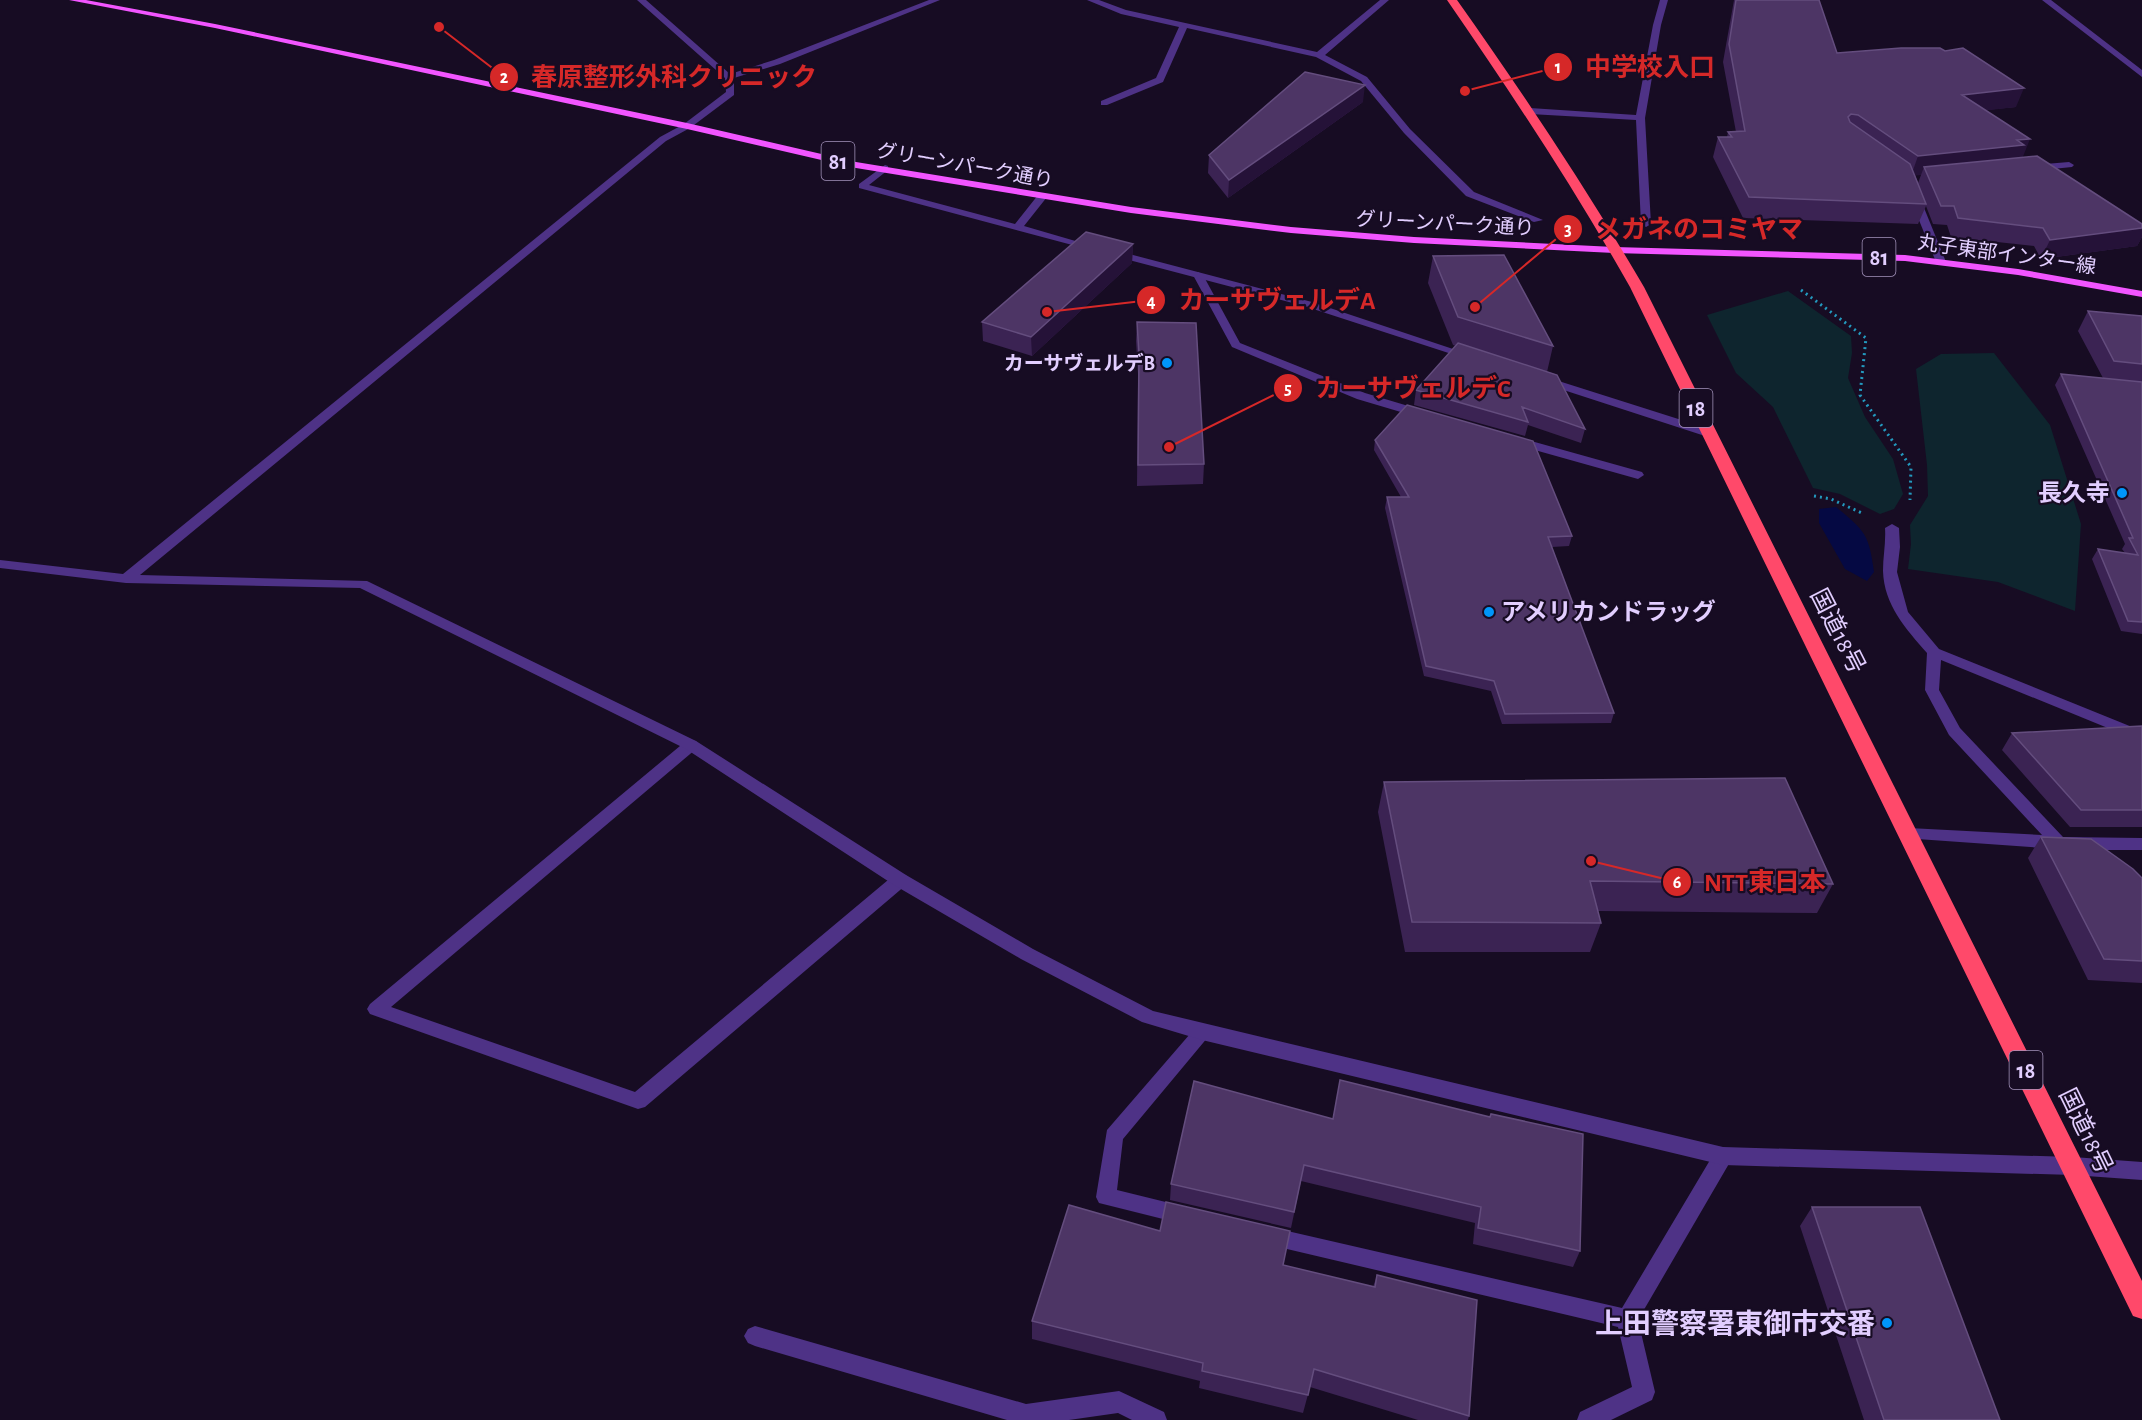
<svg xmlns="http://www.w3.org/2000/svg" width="2142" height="1420" font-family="'Alegreya Sans','Noto Sans JP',sans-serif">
	<rect width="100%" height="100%" fill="#170c23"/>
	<path fill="#0e252e" d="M 1788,291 L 1851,336 L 1852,353 L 1848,378 L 1865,417 L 1893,459 L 1903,494 L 1894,509 L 1880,514 L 1840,494 L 1813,488 L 1773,407 L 1736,373 L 1707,315 Z
		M 1994,353 L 2050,425 L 2081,524 L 2075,611 L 1998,582 L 1908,569 L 1911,544 L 1910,525 L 1928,496 L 1927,465 L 1916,369 L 1941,354 Z"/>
	<path fill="#050943" d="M 1836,507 C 1865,531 1869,534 1874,572 L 1867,581 L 1845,569 L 1819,523 L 1819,509 Z"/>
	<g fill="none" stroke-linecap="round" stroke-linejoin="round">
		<path stroke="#2399be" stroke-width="3" stroke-dasharray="2 4" stroke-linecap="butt" d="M 1801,290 L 1866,338 L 1860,395 L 1911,467 L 1910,500
			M 1814,496 L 1831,499 L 1864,514"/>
		<path fill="#4e3286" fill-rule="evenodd" d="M 2069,162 L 2074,165 L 2072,167 L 2033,171 L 2028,168 L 2033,165 Z
			M 1915,195 L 1920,198 L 1946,262 L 1945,264 L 1937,264 L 1936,262 L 1910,198 Z
			M 1198,272 L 1203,275 L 1240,343 L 1365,393 L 1425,411 L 1427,414 L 1421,418 L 1357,399 L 1232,347 L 1193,275 Z
			M 1517,437 L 1642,472 L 1644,475 L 1638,479 L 1513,444 L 1511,441 L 1513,438 Z
			M 1892,524 L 1899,528 L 1900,547 L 1897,572 L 1908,612 L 1939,649 L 2142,731 L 2142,742 L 1941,660 L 1939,690 L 1960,728 L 2063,837 L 2142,838 L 2142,850 L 2077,850 L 2070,853 L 2058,849 L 1903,838 L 1901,834 L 1903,830 L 1909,828 L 2042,835 L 1949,735 L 1925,690 L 1927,653 C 1906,629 1884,605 1883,571 C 1883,556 1886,543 1885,528 Z
			M 691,740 L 696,741 L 699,745 L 696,749 L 391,1007 L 635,1092 L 894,875 L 900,874 L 906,875 L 908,880 L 906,885 L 645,1107 L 638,1109 L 370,1014 L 367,1009 L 370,1004 L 686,741 Z
			M 1202,1024 L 1208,1027 L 1211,1032 L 1208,1037 L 1123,1139 L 1117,1190 L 1190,1208 L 1193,1215 L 1190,1222 L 1183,1224 L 1099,1203 L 1096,1197 L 1107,1130 L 1196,1027 Z
			M 1723,1147 L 1730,1150 L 1733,1156 L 1730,1162 L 1638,1320 L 1655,1392 L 1652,1400 L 1611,1420 L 1577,1420 L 1580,1412 L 1632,1387 L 1618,1327 L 1270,1245 L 1263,1243 L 1260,1236 L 1263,1229 L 1270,1227 L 1622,1308 L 1716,1150 Z
			M 755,1326 L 1026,1404 L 1119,1391 L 1164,1412 L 1167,1420 L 1132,1420 L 1118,1413 L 1069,1420 L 1007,1420 L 755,1346 L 748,1343 L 744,1336 L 748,1329 Z"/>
		<path fill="#4e3286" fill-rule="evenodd" d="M 637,0 L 646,0 L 730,74 L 774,60 L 929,0 L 940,0 L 780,64 L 734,78 L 734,95 L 690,128 L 666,141 L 140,575 L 367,581 L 696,741 L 906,875 L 1033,949 L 1153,1011 L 1723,1147 L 2073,1157 L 2142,1162 L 2142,1180 L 2073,1175 L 1723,1165 L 1202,1040 L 1142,1022 L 1021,959 L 894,885 L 686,749 L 360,588 L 126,583 L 0,568 L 0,560 L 123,574 L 660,137 L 684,124 L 726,92 L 725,78 Z
			M 1087,0 L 1099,0 L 1126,10 L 1317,52 L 1380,0 L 1389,0 L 1325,55 L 1367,77 L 1410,129 L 1474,192 L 1543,220 L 1534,222 L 1466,196 L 1404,133 L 1361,81 L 1316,57 L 1187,28 L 1163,82 L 1107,105 L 1101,105 L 1101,101 L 1156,78 L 1179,27 L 1121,14 Z
			M 1660,0 L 1668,0 L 1661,25 L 1645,118 L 1651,224 L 1646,227 L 1641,224 L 1636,120 L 1530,114 L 1525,111 L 1530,108 L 1636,115 L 1653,25 Z
			M 2042,0 L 2051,0 L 2142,70 L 2142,77 Z
			M 885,165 L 888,166 L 888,170 L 869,185 L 1015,224 L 1038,195 L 1046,195 L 1047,197 L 1024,226 L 1096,247 L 1091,250 L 859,188 L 859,184 Z
			M 1114,250 L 1312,302 L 1477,357 L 1475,359 L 1467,359 L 1304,306 L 1110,255 L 1109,253 Z
			M 1546,377 L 1713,430 L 1715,433 L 1709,437 L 1705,436 L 1542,383 L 1540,381 Z"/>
		<path fill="#f255ff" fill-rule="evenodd" d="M 69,0 L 86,0 L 215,24 L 687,123 L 856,162 L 1131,207 L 1291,227 L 1414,237 L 1614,247 L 1905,255 L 2018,269 L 2142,291 L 2142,297 L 2018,275 L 1905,261 L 1614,253 L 1414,243 L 1291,233 L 1131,213 L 856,168 L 687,129 L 215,28 Z"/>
		<path fill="#ff496a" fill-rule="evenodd" d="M 1447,0 L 1457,0 C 1523,93 1586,188 1644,287 L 2142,1281 L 2142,1319 L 2133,1316 L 1630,287 C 1574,188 1512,94 1447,0 Z"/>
	</g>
	<path fill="#3b2353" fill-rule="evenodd" d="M 1734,0 L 1819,0 L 1837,53 L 2016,107 L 1986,110 L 2022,158 L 2142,224 L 2142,237 L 2137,246 L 2041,259 L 2034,246 L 1951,237 L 1947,225 L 1933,224 L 1926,206 L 1918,224 L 1743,218 L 1713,157 L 1718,137 L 1727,137 L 1728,132 L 1736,132 L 1723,62 ZM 1915,175 L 1921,175 L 1918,183 Z
		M 1363,102 L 1228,198 L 1208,173 L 1209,155 Z
		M 1133,244 L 1132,263 L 1032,356 L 983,341 L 982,322 Z
		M 1433,256 L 1553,346 L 1547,372 L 1585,429 L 1581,443 L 1528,425 L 1525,436 L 1414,405 L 1416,390 L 1456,346 L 1453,345 L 1428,283 Z
		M 2088,311 L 2142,316 L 2142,634 L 2121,631 L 2092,559 L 2098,549 L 2125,553 L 2122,549 L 2125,544 L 2055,385 L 2061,374 L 2103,378 L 2078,331 Z
		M 1137,322 L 1204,464 L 1203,484 L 1137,486 L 1138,374 L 1136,341 Z
		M 1375,440 L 1572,536 L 1569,546 L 1552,547 L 1614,713 L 1611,723 L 1502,724 L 1491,691 L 1424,676 L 1385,508 L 1387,497 L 1401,497 L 1374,450 Z
		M 2142,726 L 2142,827 L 2070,827 L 2002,750 L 2012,733 Z
		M 1384,782 L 1833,884 L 1817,913 L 1598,911 L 1601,923 L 1590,952 L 1405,952 L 1378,812 Z
		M 2041,837 L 2142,878 L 2142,983 L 2088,980 L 2028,858 Z
		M 1491,1114 L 1580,1251 L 1573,1267 L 1473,1244 L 1475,1223 L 1301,1181 L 1291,1228 L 1170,1200 L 1171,1184 L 1332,1119 L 1490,1117 Z
		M 1812,1207 L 2000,1420 L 1864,1420 L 1800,1226 Z
		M 1283,1265 L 1373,1287 L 1377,1275 L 1469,1416 L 1468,1420 L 1418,1420 L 1310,1387 L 1303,1413 L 1199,1388 L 1200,1381 L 1032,1339 L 1032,1321 Z"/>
	<path fill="#251238" d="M 1365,85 L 1363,102 L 1228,198 L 1229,180 Z
		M 2024,88 L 2016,107 L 1955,114 L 1962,95 Z
		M 2030,139 L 2022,159 L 1924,167 L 1921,175 L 1911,176 L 1918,156 Z
		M 2142,228 L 2142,237 L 2137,246 L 2041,259 L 2050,240 Z
		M 1133,244 L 1132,263 L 1032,356 L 1031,337 Z"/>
	<path fill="#4d3565" stroke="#644d7e" stroke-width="1.5" d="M 1736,0 L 1819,0 L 1837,53 L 1901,48 L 1940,48 L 1945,51 L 1963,48 L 2024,88 L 1962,95 L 2030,139 L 2017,140 L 2024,145 L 1918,156 L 1858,115 L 1851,114 L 1848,117 L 1850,122 L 1910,164 L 1926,204 L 1749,197 L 1718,137 L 1732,137 L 1728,132 L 1745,131 L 1729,44 Z
		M 1305,72 L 1365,85 L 1229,180 L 1209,155 Z
		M 2037,156 L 2142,224 L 2142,228 L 2050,240 L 2043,228 L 1958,218 L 1954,206 L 1941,206 L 1924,167 Z
		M 1086,232 L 1133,244 L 1031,337 L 982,322 Z
		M 1504,255 L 1553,346 L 1458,317 L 1433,256 Z
		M 2088,311 L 2142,316 L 2142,364 L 2114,361 Z
		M 1137,322 L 1196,323 L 1204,464 L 1138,465 L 1139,354 Z
		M 1458,343 L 1557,375 L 1585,429 L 1522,407 L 1528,422 L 1416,390 Z
		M 2061,374 L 2142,382 L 2142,622 L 2128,621 L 2098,549 L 2138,555 L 2129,538 L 2133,538 Z
		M 1407,405 L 1533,441 L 1572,536 L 1548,537 L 1614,713 L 1505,714 L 1494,681 L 1426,666 L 1387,497 L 1409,497 L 1375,440 Z
		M 2142,726 L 2142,810 L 2081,810 L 2012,733 Z
		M 1785,778 L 1833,884 L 1590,881 L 1601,923 L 1412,922 L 1384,782 Z
		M 2041,837 L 2091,839 L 2133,869 L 2142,878 L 2142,961 L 2104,959 Z
		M 1340,1080 L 1490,1117 L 1491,1114 L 1583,1134 L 1580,1251 L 1478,1228 L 1481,1207 L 1304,1165 L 1294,1212 L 1171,1184 L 1194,1081 L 1333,1119 Z
		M 1166,1202 L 1290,1231 L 1283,1265 L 1375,1287 L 1377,1275 L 1477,1300 L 1469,1416 L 1314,1369 L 1308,1395 L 1202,1371 L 1203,1363 L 1032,1321 L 1069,1205 L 1160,1231 Z
		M 1812,1207 L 1920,1207 L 2000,1420 L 1884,1420 Z"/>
	<g fill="#0096f9" stroke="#170c23" stroke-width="2">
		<circle cx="1167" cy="363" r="6"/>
		<circle cx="2122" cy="493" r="6"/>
		<circle cx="1489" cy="612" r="6"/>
		<circle cx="1887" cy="1323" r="6"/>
	</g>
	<g text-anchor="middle" stroke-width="4.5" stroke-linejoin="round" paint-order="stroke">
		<g font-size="20" fill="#e2ceff" stroke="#170c23">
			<text transform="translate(965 165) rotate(10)" y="7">グリーンパーク通り</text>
			<text transform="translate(1445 223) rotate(3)" y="7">グリーンパーク通り</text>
			<text transform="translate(2007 254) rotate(8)" y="7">丸子東部インター線</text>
		</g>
		<g font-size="20" font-weight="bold" fill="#e2ceff" stroke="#170c23" text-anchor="end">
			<text x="1155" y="370">カーサヴェルデB</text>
		</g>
		<g fill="#170c23" stroke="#a594bd" stroke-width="1.5">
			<rect x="821.5" y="142" width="33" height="38" rx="4.5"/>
			<rect x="1862.5" y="238" width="33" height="38" rx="4.5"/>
			<rect x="1679.5" y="389" width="33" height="38" rx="4.5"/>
			<rect x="2009.5" y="1051" width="33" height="38" rx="4.5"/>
		</g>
		<g font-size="22" font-weight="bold" fill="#e2ceff">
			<text x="838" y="169">81</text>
			<text x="1879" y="265">81</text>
			<text x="1696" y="416">18</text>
			<text x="2026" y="1078">18</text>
		</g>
		<g font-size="24" font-weight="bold" fill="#e2ceff" stroke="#170c23" text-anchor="end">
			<text x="2110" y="501">長久寺</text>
			<text x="1501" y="620" text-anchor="start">アメリカンドラッグ</text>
		</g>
		<g font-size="24" fill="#e2ceff" stroke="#170c23">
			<text transform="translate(1838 631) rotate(63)" y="8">国道18号</text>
			<text transform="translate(2086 1131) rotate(64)" y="8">国道18号</text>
		</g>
		<g font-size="28" font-weight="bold" fill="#e2ceff" stroke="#170c23" text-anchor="end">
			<text x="1875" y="1333">上田警察署東御市交番</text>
		</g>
	</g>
	<path fill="none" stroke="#d62828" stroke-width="2" d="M1465 91L1558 67M439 27L504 77M1475 307L1568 229M1047 312L1151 300M1169 447L1288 388M1591 861L1677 882"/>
	<g fill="#d62828" stroke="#170c23" stroke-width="2">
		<circle cx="1465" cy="91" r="6"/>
		<circle cx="439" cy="27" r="6"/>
		<circle cx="1475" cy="307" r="6"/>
		<circle cx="1047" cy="312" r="6"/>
		<circle cx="1169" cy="447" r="6"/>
		<circle cx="1591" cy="861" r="6"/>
		<circle cx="1558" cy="67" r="15"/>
		<circle cx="504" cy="77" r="15"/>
		<circle cx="1568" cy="229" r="15"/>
		<circle cx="1151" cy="300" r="15"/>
		<circle cx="1288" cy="388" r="15"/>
		<circle cx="1677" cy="882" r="15"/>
	</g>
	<g font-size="18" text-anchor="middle" font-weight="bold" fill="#fff">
		<text x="1558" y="73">1</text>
		<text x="504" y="83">2</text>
		<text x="1568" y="235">3</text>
		<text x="1151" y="307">4</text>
		<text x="1288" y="394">5</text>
		<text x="1677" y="888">6</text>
	</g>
	<g font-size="26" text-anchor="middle" font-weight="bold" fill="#d62828" stroke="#170c23" stroke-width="4.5" stroke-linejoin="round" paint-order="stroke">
		<text x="1650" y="76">中学校入口</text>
		<text x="674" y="86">春原整形外科クリニック</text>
		<text x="1699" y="238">メガネのコミヤマ</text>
		<text x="1277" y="309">カーサヴェルデA</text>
		<text x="1413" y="397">カーサヴェルデC</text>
		<text x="1765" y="891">NTT東日本</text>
	</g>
</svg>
